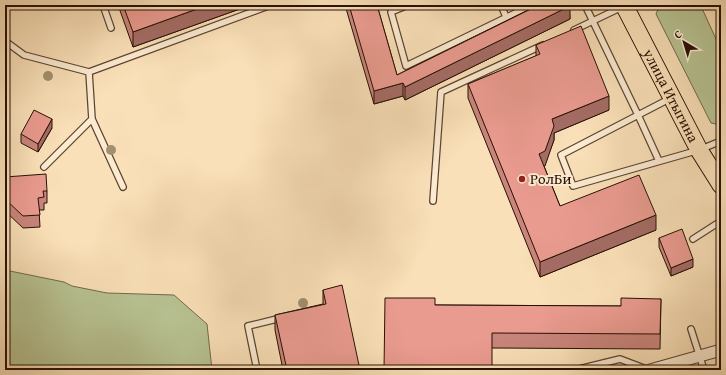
<svg xmlns="http://www.w3.org/2000/svg" width="726" height="375" font-family="'Gentium Book Plus',serif">
	<rect width="100%" height="100%" fill="#fae0b8"/>
	<filter id="stains"><feTurbulence type="fractalNoise" baseFrequency=".005" numOctaves="4"/><feColorMatrix values="0 0 0 0 .2 0 0 0 0 .09 0 0 0 0 .02 0 0 0 .5 -.17"/></filter>
	<radialGradient id="worn" r=".72"><stop offset=".6" stop-color="#630" stop-opacity="0"/><stop offset="1" stop-color="#630" stop-opacity=".3"/></radialGradient>
	<path fill="#b8c393" stroke="#706a4c" d="M 660,5 L 700,5 L 701,6 L 721,50 L 721,125 L 711,123 L 656,14 Z
		M 5,270 L 64,282 L 72,286 L 107,293 L 174,295 L 207,324 L 212,370 L 5,370 Z"/>
	<g fill="none" stroke-linecap="round" stroke-linejoin="round">
		<g stroke="#5c4431" stroke-width="8">
			<path id="lane" d="M 103,5 L 111,28
				M 408,5 L 391,12 L 406,66 L 532,5
				M 501,5 L 506,17
				M 585,5 L 638,115 L 659,161
				M 574,30 L 622,7
				M 5,41 L 24,55 L 89,72 L 271,5
				M 89,72 L 92,119 L 123,187
				M 671,98 L 561,155 L 573,186 L 699,150 L 721,141
				M 44,167 L 92,119
				M 433,201 L 441,92 L 543,45
				M 693,239 L 721,221
				M 691,329 L 704,370
				M 257,370 L 248,326 L 281,318
				M 575,370 L 620,359 L 649,370"/>
		</g>
		<g stroke="#5c4431" stroke-width="13">
			<path id="street" d="M 650,370 L 721,350"/>
		</g>
		<g stroke="#271004" stroke-width="19">
			<g id="primary">
				<path id="s1" d="M 624,5 L 699,150 L 721,185"/>
			</g>
		</g>
		<use href="#lane" stroke="#fcebd1" stroke-width="5.5"/>
		<use href="#street" stroke="#fcebd1" stroke-width="11"/>
		<use href="#primary" stroke="#fae0b8" stroke-width="17"/>
	</g>
	<g fill="#a29070">
		<circle cx="48" cy="76" r="5"/>
		<circle cx="111" cy="150" r="5"/>
		<circle cx="303" cy="303" r="5"/>
	</g>
	<path fill="#c9857c" stroke="#271004" d="M 118,5 L 251,5 L 133,47 Z
		M 345,5 L 377,5 L 397,75 L 538,5 L 569,5 L 570,19 L 405,100 L 403,96 L 374,104 Z
		M 536,45 L 609,110 L 554,133 L 554,140 L 544,166 L 560,206 L 656,230 L 540,277 L 468,98 L 468,84 L 536,56 Z
		M 52,128 L 38,152 L 21,143 L 21,134 Z
		M 5,177 L 47,191 L 47,203 L 44,203 L 44,210 L 39,210 L 40,227 L 23,228 L 5,211 Z
		M 659,238 L 693,267 L 671,276 L 659,247 Z
		M 323,290 L 360,370 L 283,370 L 275,330 L 275,315 L 323,304 Z
		M 661,299 L 660,349 L 492,348 L 384,370 L 435,305 L 621,306 Z"/>
	<path fill="#a46c65" stroke="#271004" d="M 208,5 L 251,5 L 133,47 L 133,32 Z
		M 570,6 L 570,19 L 405,100 L 405,87 Z
		M 403,83 L 403,96 L 374,104 L 374,91 Z
		M 609,96 L 609,110 L 554,133 L 554,140 L 545,166 L 539,168 L 539,154 L 552,119 Z
		M 52,119 L 52,128 L 38,152 L 38,144 Z
		M 656,215 L 656,230 L 540,277 L 540,262 Z
		M 693,259 L 693,267 L 671,276 L 671,268 Z"/>
	<path fill="#ea9b90" stroke="#271004" d="M 123,5 L 208,5 L 133,32 Z
		M 349,5 L 377,5 L 397,75 L 539,5 L 569,5 L 570,6 L 405,87 L 403,83 L 374,91 Z
		M 581,26 L 609,96 L 552,119 L 554,126 L 545,151 L 539,154 L 560,206 L 639,175 L 656,215 L 540,262 L 468,84 L 540,54 L 536,45 Z
		M 34,110 L 52,119 L 38,144 L 21,134 Z
		M 46,174 L 47,191 L 43,191 L 44,197 L 38,198 L 40,215 L 23,216 L 5,199 L 5,177 Z
		M 682,229 L 693,259 L 671,268 L 659,238 Z
		M 342,285 L 360,370 L 287,370 L 275,315 L 326,304 L 323,290 Z
		M 385,298 L 435,298 L 435,305 L 621,306 L 621,298 L 661,299 L 660,334 L 492,333 L 492,370 L 384,370 Z"/>
	<circle fill="#8f2418" stroke="#fcebd1" stroke-width="1.5" cx="522" cy="179" r="4"/>
	<g text-anchor="middle" stroke-width="4" stroke-linejoin="round" paint-order="stroke">
		<g font-size="15" fill="#271004" stroke="#fcebd1">
			<text dy="5" stroke="none"><textPath href="#s1" startOffset="102">улица Итыгина</textPath></text>
		</g>
		<g font-size="15" fill="#271004" stroke="#fcebd1" text-anchor="start">
			<text x="530" y="184">РолБи</text>
		</g>
	</g>
	<rect width="726" height="375" fill="none" stroke="#fae0b8" stroke-width="20"/>
	<rect x="6" y="6" width="714" height="363" fill="none" stroke="#271004" stroke-width="2"/>
	<rect x="10" y="10" width="706" height="355" fill="none" stroke="#271004"/>
	<g transform="translate(684 42) rotate(322)" stroke="#fcebd1" stroke-width="3" paint-order="stroke">
	<path d="M0-3L7 15L0 10L-7 15Z" fill="#271004"/>
	<text y="-6" font-size="11" font-weight="bold" text-anchor="middle" fill="#271004">С</text>
	</g>
	<rect width="100%" height="100%" filter="url(#stains)"/>
	<rect width="100%" height="100%" fill="url(#worn)"/>
</svg>
